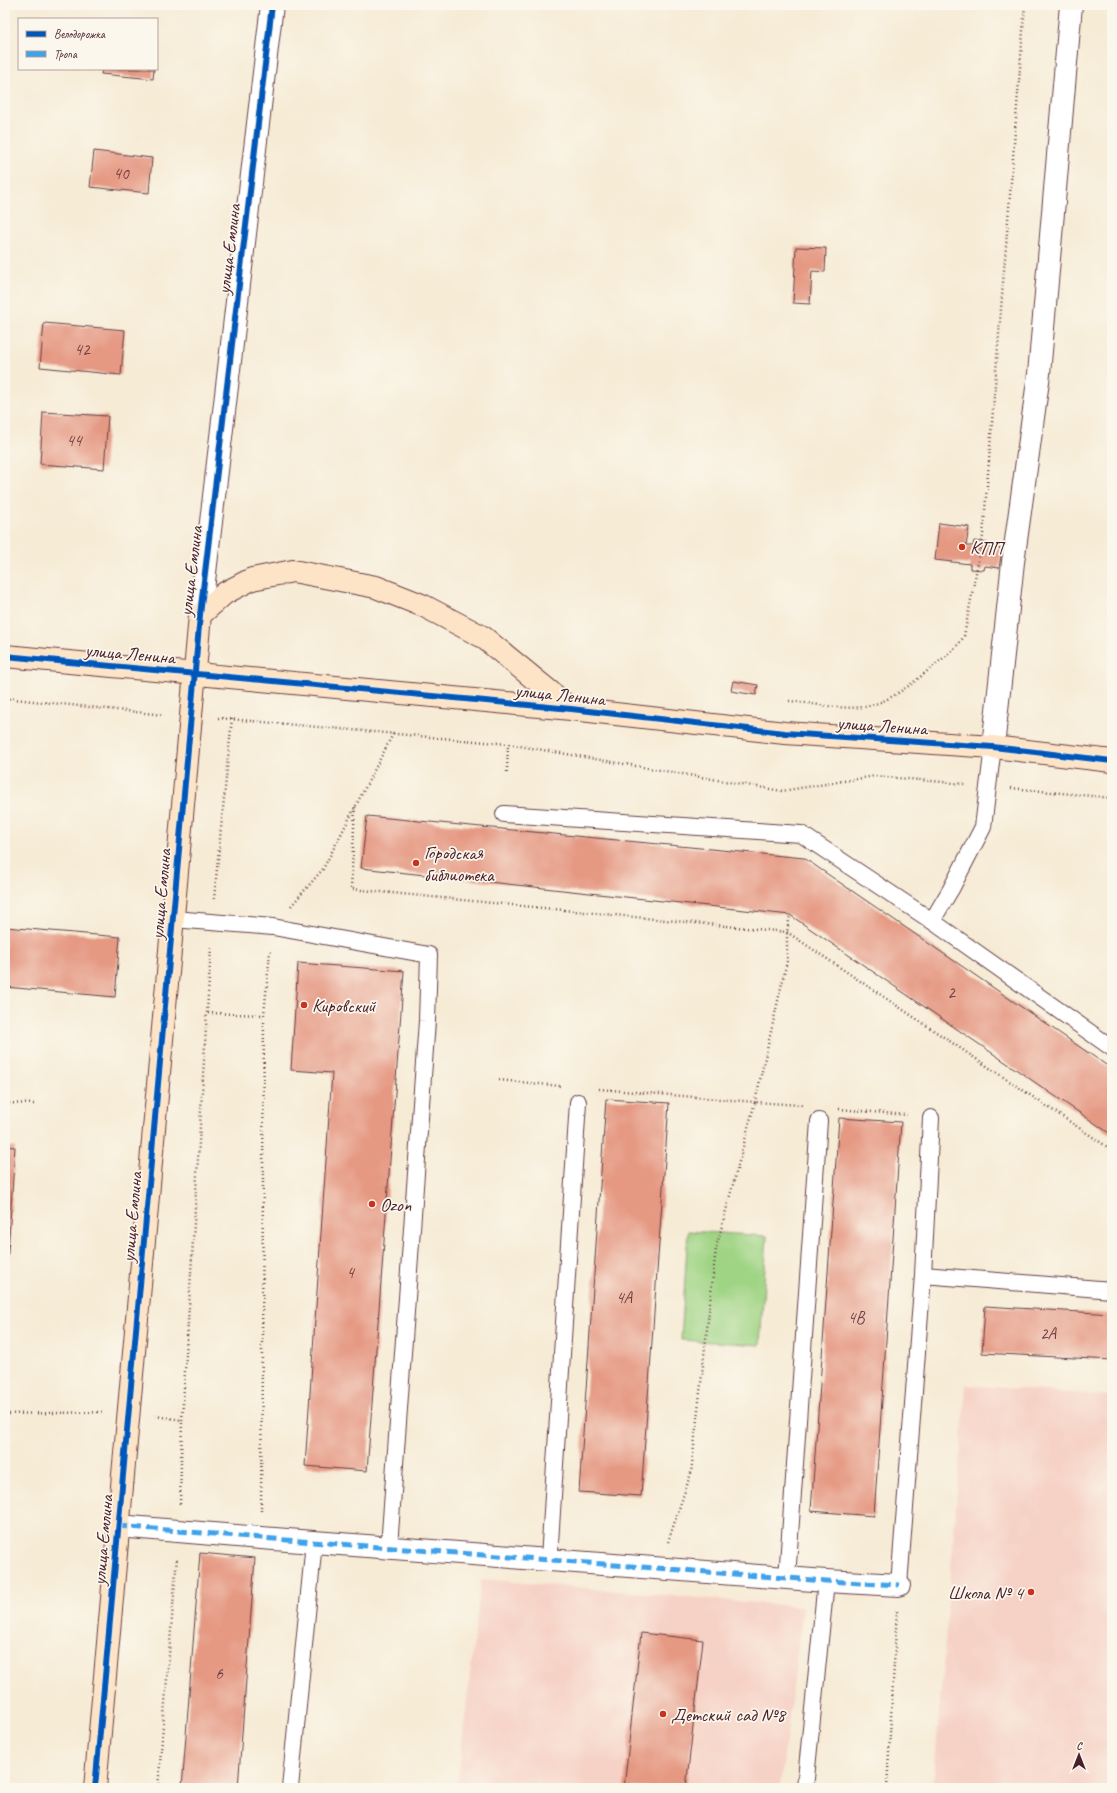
<svg xmlns="http://www.w3.org/2000/svg" width="1117" height="1793" font-family="Caveat,sans-serif">
	<rect width="100%" height="100%" fill="#fbf7ec"/>
	<filter id="ink" filterUnits="userSpaceOnUse"><feTurbulence type="fractalNoise" baseFrequency=".025" numOctaves="2"/><feDisplacementMap in="SourceGraphic" scale="8" xChannelSelector="R" yChannelSelector="G"/><feConvolveMatrix kernelMatrix="1 2 1 2 8 2 1 2 1" color-interpolation-filters="sRGB"/></filter>
	<filter id="wash" filterUnits="userSpaceOnUse"><feTurbulence type="fractalNoise" baseFrequency=".012" numOctaves="4" result="noise"/><feDisplacementMap in="SourceGraphic" scale="16" xChannelSelector="R" yChannelSelector="G"/><feGaussianBlur stdDeviation="0.9" result="paint"/><feColorMatrix in="noise" values="0 0 0 0 0 0 0 0 0 0 0 0 0 0 0 0 0 1.4 0 .05"/><feComposite in="paint" operator="in"/></filter>
	<g filter="url(#wash)">
		<rect width="100%" height="100%" fill="#f6ebd5"/>
		<path fill="#f6d1c5" d="M 966,1385 L 1112,1396 L 1112,1788 L 933,1788 Z
			M 481,1579 L 803,1607 L 780,1788 L 457,1788 Z"/>
		<path fill="#a0d485" stroke="#757a58" d="M 688,1231 L 767,1236 L 760,1345 L 681,1340 Z"/>
		<g id="blocks">
			<path fill="#e59882" d="M 102,69 L 154,69 L 153,79 L 101,74 Z
				M 94,151 L 152,158 L 149,193 L 90,187 Z
				M 796,247 L 826,248 L 825,272 L 812,271 L 810,304 L 793,303 Z
				M 44,323 L 125,330 L 121,375 L 40,367 Z
				M 43,412 L 108,416 L 104,469 L 40,464 Z
				M 939,523 L 969,527 L 966,546 L 973,546 L 974,541 L 988,543 L 988,547 L 1002,549 L 999,568 L 985,566 L 984,570 L 970,569 L 970,564 L 935,560 Z
				M 733,681 L 758,685 L 756,695 L 731,691 Z
				M 367,816 L 804,858 L 1112,1069 L 1112,1135 L 790,915 L 361,868 Z
				M 5,927 L 120,937 L 115,997 L 5,987 Z
				M 298,963 L 404,971 L 367,1471 L 305,1466 L 332,1073 L 291,1070 Z
				M 606,1099 L 669,1103 L 641,1496 L 579,1492 Z
				M 839,1118 L 901,1122 L 874,1516 L 811,1511 Z
				M 5,1146 L 15,1147 L 6,1283 L 5,1283 Z
				M 985,1306 L 1112,1314 L 1112,1360 L 982,1353 Z
				M 200,1553 L 255,1558 L 238,1788 L 182,1788 Z
				M 641,1633 L 703,1640 L 686,1788 L 624,1788 Z"/>
		</g>
	</g>
	<g filter="url(#ink)">
		<use href="#blocks" fill-opacity="0" stroke="#643e44" stroke-width="1"/>
		<g fill="none" stroke-linecap="round" stroke-linejoin="round">
			<g stroke="#643e44" stroke-width="18">
				<path id="lane" d="M 993,747 L 983,827 L 951,889 L 932,921 L 1112,1048
					M 504,814 L 801,834 L 932,921
					M 173,919 L 273,927 L 429,955 L 427,1021 L 389,1547
					M 923,1275 L 1112,1290
					M 549,1559 L 578,1102
					M 787,1578 L 819,1121
					M 899,1585 L 923,1275 L 931,1118
					M 290,1788 L 314,1542
					M 805,1788 L 826,1581"/>
			</g>
			<g stroke="#643e44" stroke-width="24">
				<path id="street" d="M 200,615 L 272,5
					M 993,747 L 1013,562 L 1039,374 L 1071,5
					M 118,1526 L 261,1538 L 826,1581 L 899,1585"/>
			</g>
			<g stroke="#643e44" stroke-width="24">
				<path id="secondary" d="M 5,656 L 571,709 L 785,733 L 993,747 L 1112,761
					M 95,1788 L 200,615 L 225,593 L 252,579 L 293,571 L 376,587 L 424,606 L 483,637 L 571,709"/>
			</g>
			<path stroke="#643e44" stroke-width="2.5" stroke-dasharray="1 3" stroke-linecap="butt" d="M 5,698 L 164,715
				M 789,701 C 812,703 841,710 863,707 C 889,703 912,684 931,668 C 944,657 956,650 964,636 L 983,536 L 1025,5
				M 218,718 L 508,744 L 782,791 L 875,776 L 965,784
				M 507,772 L 508,744
				M 1011,788 L 1112,798
				M 355,807 L 351,889 L 787,932 L 1112,1150
				M 214,899 L 232,718
				M 291,906 L 323,869 L 393,734
				M 208,1013 L 264,1015
				M 499,1080 L 560,1086
				M 599,1089 L 755,1102 L 787,961 L 787,932 L 790,915
				M 5,1103 L 34,1104
				M 839,1109 L 907,1115
				M 5,1414 L 103,1412
				M 155,1416 L 182,1420
				M 180,1504 L 182,1420 L 211,946
				M 261,1511 L 264,1015 L 270,951
				M 668,1542 L 691,1473 L 716,1248 L 755,1102 L 802,1105
				M 158,1788 L 177,1557
				M 887,1788 L 897,1611"/>
			<use href="#lane" stroke="#fff" stroke-width="16"/>
			<use href="#street" stroke="#fff" stroke-width="22"/>
			<use href="#secondary" stroke="#fee4c6" stroke-width="22"/>
			<path stroke="#40a2eb" stroke-width="5" stroke-dasharray="10 5" stroke-linecap="butt" d="M 118,1526 L 261,1538 L 826,1581 L 899,1585"/>
			<g stroke="#fbf7ec" stroke-width="8">
				<path id="cycleway" d="M 5,656 L 571,709 L 785,733 L 993,747 L 1112,761
					M 95,1788 L 200,615 L 272,5"/>
			</g>
			<use href="#cycleway" stroke="#0057b8" stroke-width="6"/>
		</g>
	</g>
	<g fill="#c8321e" stroke="#fbf7ec" stroke-width="1.5">
		<circle cx="962" cy="547" r="4"/>
		<circle cx="416" cy="863" r="4"/>
		<circle cx="304" cy="1005" r="4"/>
		<circle cx="372" cy="1204" r="4"/>
		<circle cx="1031" cy="1592" r="4"/>
		<circle cx="663" cy="1714" r="4"/>
	</g>
	<g text-anchor="middle" stroke-width="3.5" stroke-linejoin="round" paint-order="stroke">
		<g font-size="17" fill="#713d41">
			<text x="121" y="179">40</text>
			<text x="82" y="355">42</text>
			<text x="74" y="446">44</text>
			<text x="951" y="998">2</text>
			<text x="350" y="1278">4</text>
			<text x="624" y="1303">4А</text>
			<text x="856" y="1323">4В</text>
			<text x="1048" y="1339">2А</text>
			<text x="219" y="1679">6</text>
		</g>
		<g font-size="19" fill="#4a1f2b" stroke="#fbf7ec">
			<text transform="translate(228 249) rotate(-83)" y="7">улица Емлина</text>
			<text transform="translate(190 571) rotate(-83)" y="7">улица Емлина</text>
			<text transform="translate(130 653) rotate(5)" y="7">улица Ленина</text>
			<text transform="translate(560 694) rotate(6)" y="7">улица Ленина</text>
			<text transform="translate(882 725) rotate(4)" y="7">улица Ленина</text>
			<text transform="translate(160 894) rotate(-85)" y="7">улица Емлина</text>
			<text transform="translate(131 1217) rotate(-85)" y="7">улица Емлина</text>
			<text transform="translate(102 1540) rotate(-85)" y="7">улица Емлина</text>
		</g>
		<g font-size="19" fill="#4a1f2b" stroke="#fbf7ec" text-anchor="start">
			<text x="970" y="554">КПП</text>
			<text x="424" y="859">Городская<tspan x="424" dy="22">библиотека</tspan></text>
			<text x="312" y="1012">Кировский</text>
			<text x="380" y="1211">Ozon</text>
			<text x="1023" y="1599" text-anchor="end">Школа № 4</text>
			<text x="671" y="1721">Детский сад №8</text>
		</g>
	</g>
	<rect width="1117" height="1793" fill="none" stroke="#fbf7ec" stroke-width="20"/>
	<rect x="18" y="18" width="140" height="52" fill="#fbf7ec" stroke="#b4a19f"/>
	<rect x="26" y="31" width="20" height="6" fill="#0057b8" stroke="#b4a19f"/>
	<text x="54" y="38" font-size="12" fill="#4a1f2b">Велодорожка</text>
	<rect x="26" y="51" width="20" height="6" fill="#40a2eb" stroke="#b4a19f"/>
	<text x="54" y="58" font-size="12" fill="#4a1f2b">Тропа</text>
	<g transform="translate(1079 1755)" stroke="#fbf7ec" stroke-width="3" paint-order="stroke">
	<path d="M0-3L7 15L0 10L-7 15Z" fill="#4a1f2b"/>
	<text y="-6" font-size="11" font-weight="bold" text-anchor="middle" fill="#4a1f2b">С</text>
	</g>
</svg>
